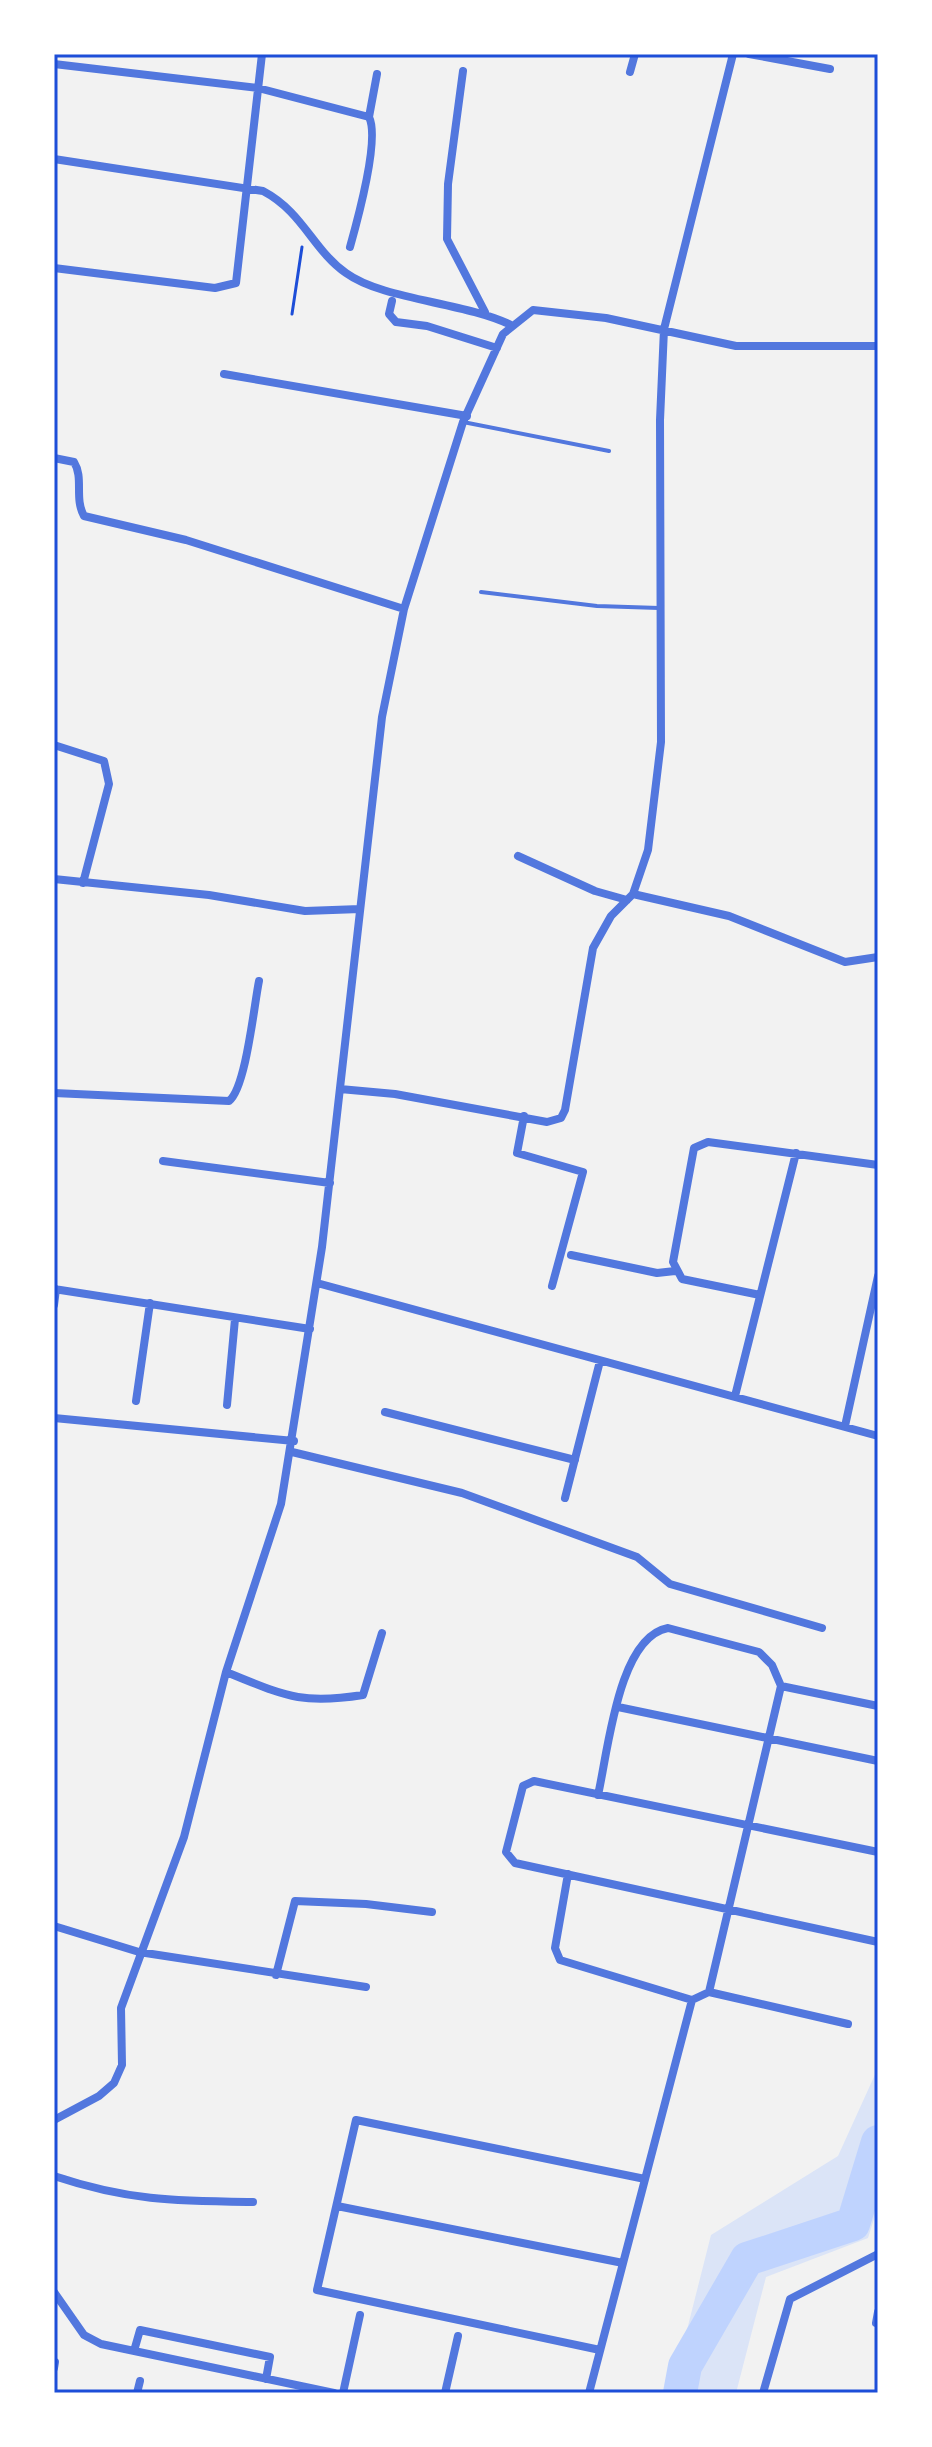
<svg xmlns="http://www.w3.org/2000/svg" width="932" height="2447" font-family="'Fira Sans',sans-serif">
	<rect width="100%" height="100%" fill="#f2f2f2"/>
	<path fill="#dbe4f7" d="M 878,2068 L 878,2206 L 868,2238 L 766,2277 L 736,2393 L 671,2393 L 711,2235 L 838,2156 Z"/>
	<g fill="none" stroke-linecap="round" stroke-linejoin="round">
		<path stroke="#bfd3fe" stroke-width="34" d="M 680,2393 L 685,2366 L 747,2259 L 853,2224 L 878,2142"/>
		<path stroke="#1d4ed8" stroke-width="3" d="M 292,314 L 302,247"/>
		<path stroke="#5277de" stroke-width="4" d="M 463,422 L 609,451
			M 481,592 L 597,606 L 659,608"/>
		<path stroke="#5277de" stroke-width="8" d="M 749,54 L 830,69
			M 54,64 L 258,88 L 369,117 C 380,139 357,222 350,247
			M 463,71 L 448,184 L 447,239 L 485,312
			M 630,72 L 635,54
			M 369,117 L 377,74
			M 54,159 L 263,191 C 303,212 313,250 346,273 C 383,300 464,302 511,325
			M 54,268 L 215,288 L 236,283 L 262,54
			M 392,301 L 389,314 L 396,322 L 427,326 L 497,348
			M 224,374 L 467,416
			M 54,458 L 74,462 C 84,478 74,498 84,516 L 186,540 L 404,609
			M 54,745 L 104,761 L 109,784 L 83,883
			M 518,856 L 595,891 L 627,900
			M 54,879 L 209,895 L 305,911 L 360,909
			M 633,894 L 729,916 L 845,962 L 878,957
			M 340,1089 L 395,1094 L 547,1122 L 561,1118 L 565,1110 L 593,948 L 611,916 L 633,894 L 648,850 L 661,742 L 660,420 L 664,329 L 733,54
			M 54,1093 L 229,1101 C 246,1088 254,1005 259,981
			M 524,1116 L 517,1153 L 583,1172 L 552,1286
			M 163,1161 L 330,1183
			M 571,1255 L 657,1273 L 675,1271
			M 317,1283 L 878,1436
			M 54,1289 L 310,1329
			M 760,1295 L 682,1279 L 673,1262 L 694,1148 L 708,1142 L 878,1165
			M 54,1305 L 56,1289
			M 735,1396 L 796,1153
			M 136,1401 L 150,1303
			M 227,1405 L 235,1319
			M 385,1412 L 575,1460
			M 54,1418 L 294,1441
			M 845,1426 L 878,1276
			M 292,1452 L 462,1493 L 637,1557 L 670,1584 L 822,1628
			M 565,1498 L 600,1361
			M 226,1672 C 284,1695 299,1705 363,1695 L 382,1633
			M 781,1686 L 878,1706
			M 618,1707 L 878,1761
			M 878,1852 L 534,1781 L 523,1786 L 506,1852 L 515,1863 L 878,1942
			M 568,1874 L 555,1948 L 560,1960 L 692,2000
			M 54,1926 L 139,1952 L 366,1987
			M 276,1975 L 295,1901 L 366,1904 L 432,1912
			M 709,1992 L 848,2024
			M 54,2120 L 99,2096 L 114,2083 L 122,2065 L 121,2008 L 184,1837 L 226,1672 L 281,1504 L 322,1247 L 382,717 L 404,609 L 463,422 L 503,334 L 533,310 L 606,318 L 736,346 L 878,346
			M 54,2176 C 129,2201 176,2201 253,2202
			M 337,2206 L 623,2263
			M 54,2292 L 84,2335 L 101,2344 L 334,2393
			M 876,2323 L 878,2312
			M 600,2350 L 317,2290 L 356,2120 L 645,2179
			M 134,2351 L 140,2330 L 270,2357 L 266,2379
			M 54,2368 L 55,2362
			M 137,2393 L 140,2381
			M 343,2393 L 360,2315
			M 445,2393 L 458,2336
			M 589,2393 L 692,2000 L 709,1992 L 781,1686 L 772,1665 L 759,1652 L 668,1628 C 618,1637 608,1752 598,1795
			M 763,2393 L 790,2299 L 878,2254"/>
	</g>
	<rect width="932" height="2447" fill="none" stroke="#ffffff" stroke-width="112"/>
	<rect x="56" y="56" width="820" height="2335" fill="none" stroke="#1d4ed8" stroke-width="3"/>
</svg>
